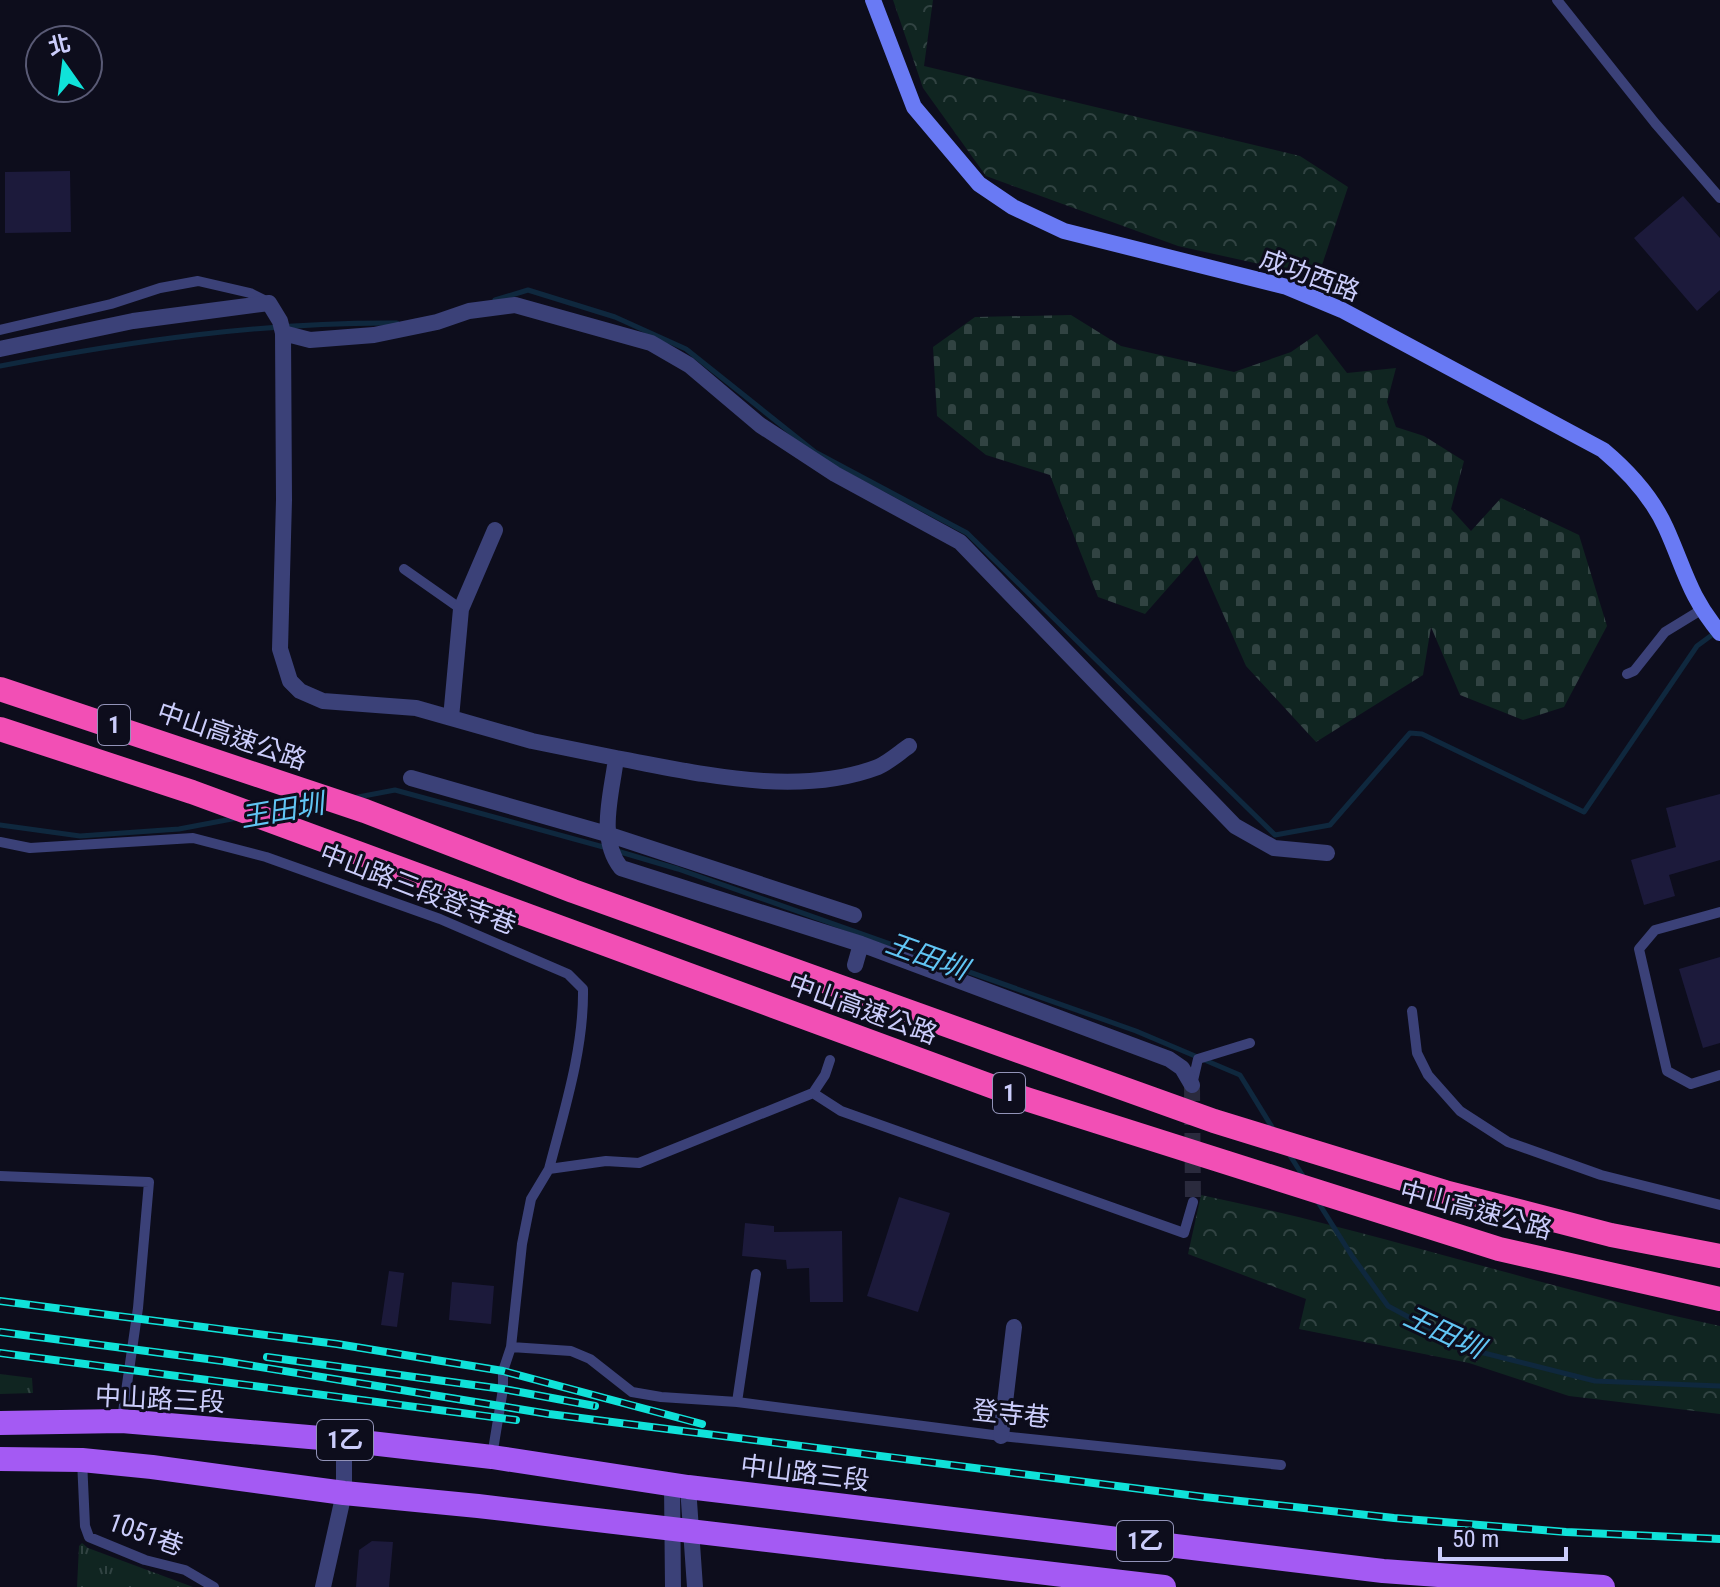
<svg xmlns="http://www.w3.org/2000/svg" width="1720" height="1587" font-family="'Roboto Condensed','Noto Sans TC',sans-serif">
	<defs>
		<pattern id="forest-crowns" width="20" height="18" patternUnits="userSpaceOnUse" patternTransform="scale(2)"><rect width="20" height="18" fill="#102521"/><path d="M2 6a3 3 0 1 1 6 0M12 15a3 3 0 1 1 6 0" fill="none" stroke="#314342"/></pattern>
		<pattern id="cemetery-stones" width="16" height="16" patternUnits="userSpaceOnUse" patternTransform="scale(2)"><rect width="16" height="16" fill="#102521"/><path d="M2 7V4a2 2 0 0 1 4 0v3zM10 15v-3a2 2 0 0 1 4 0v3z" fill="#314342"/></pattern>
		<pattern id="park-tufts" width="24" height="20" patternUnits="userSpaceOnUse" patternTransform="scale(2)"><rect width="24" height="20" fill="#102521"/><path d="M3 7l-1-3M5 7V3M7 7l1-3M15 17l-1-3M17 17v-4M19 17l1-3" fill="none" stroke="#314342"/></pattern>
	</defs>
	<rect width="100%" height="100%" fill="#0d0d1c"/>
	<path fill="url(#forest-crowns)" d="M 893,0 L 933,0 L 924,66 L 1300,156 L 1348,187 L 1318,277 L 1178,246 L 986,176 L 923,88 Z
		M 1201,1195 C 1375,1231 1545,1288 1720,1326 L 1720,1414 L 1569,1396 L 1469,1363 L 1299,1329 L 1306,1299 L 1188,1254 Z"/>
	<path fill="url(#cemetery-stones)" d="M 1071,315 L 1121,346 L 1234,372 L 1291,352 L 1317,334 L 1347,373 L 1396,368 L 1387,402 L 1396,427 L 1424,436 L 1464,461 L 1451,509 L 1471,531 L 1501,498 L 1579,535 L 1607,626 L 1564,707 L 1523,720 L 1460,695 L 1431,627 L 1423,675 L 1316,742 L 1246,666 L 1197,555 L 1145,614 L 1098,597 L 1050,475 L 986,455 L 937,416 L 933,347 L 975,317 Z"/>
	<path fill="url(#park-tufts)" d="M 0,1374 L 32,1378 L 33,1393 L 0,1394 Z
		M 82,1543 L 88,1548 L 193,1587 L 77,1587 L 79,1546 Z"/>
	<g fill="none" stroke-linecap="round" stroke-linejoin="round">
		<path stroke="#0f283e" stroke-width="5" d="M 495,300 L 528,290 L 615,317 L 686,349 L 815,452 L 967,533 L 1275,835 L 1330,825 L 1410,733 L 1422,734 L 1584,812 L 1697,646 L 1716,632
			M 0,366 C 131,341 263,322 397,323
			M 353,798 L 395,790 L 607,848
			M 275,812 L 316,804
			M 0,825 L 80,836 L 179,829 L 237,818
			M 617,851 L 678,869 L 1136,1031 L 1240,1075 L 1275,1132
			M 1289,1154 L 1303,1176
			M 1318,1202 L 1352,1256 L 1388,1306 L 1468,1349 L 1595,1381 L 1720,1386"/>
	</g>
	<path fill="#1c1a3b" d="M 70,171 L 71,232 L 5,233 L 5,172 Z
		M 1683,196 L 1720,238 L 1720,290 L 1697,311 L 1634,238 Z
		M 1720,794 L 1720,860 L 1669,875 L 1675,896 L 1644,905 L 1631,860 L 1676,847 L 1666,808 Z
		M 1720,957 L 1720,1043 L 1703,1048 L 1679,969 Z
		M 899,1197 L 950,1213 L 918,1312 L 867,1296 Z
		M 745,1223 L 774,1226 L 774,1232 L 842,1231 L 843,1302 L 810,1302 L 809,1268 L 787,1269 L 786,1260 L 742,1256 Z
		M 389,1271 L 404,1273 L 397,1327 L 381,1325 Z
		M 452,1282 L 494,1286 L 491,1324 L 449,1320 Z
		M 372,1541 L 393,1542 L 389,1587 L 356,1587 L 359,1550 Z"/>
	<g fill="none" stroke-linecap="round" stroke-linejoin="round">
		<path stroke="#2a2a3d" stroke-width="16" stroke-dasharray="16 8" stroke-linecap="butt" d="M 1192,1085 L 1193,1202"/>
		<path stroke="#3b4178" stroke-width="10" d="M 1557,0 L 1655,123 L 1720,198
			M 0,330 L 111,304 L 160,288 L 198,281 L 250,293 L 268,302
			M 404,569 L 461,609
			M 1627,674 L 1634,671 L 1665,632 L 1701,610
			M 0,842 L 30,848 L 193,838 L 266,857 L 440,919 L 568,974 L 583,989 C 584,1049 564,1111 549,1169
			M 1720,912 L 1655,930 L 1639,949 L 1667,1071 L 1691,1084 L 1720,1075
			M 1412,1011 L 1417,1053 L 1428,1075 L 1460,1111 L 1508,1142 L 1601,1175 L 1720,1205
			M 1192,1085 L 1198,1059 L 1250,1043
			M 813,1093 L 841,1111 L 1184,1233 L 1193,1202
			M 0,1176 L 149,1182 L 138,1308 L 122,1419
			M 511,1347 L 571,1351 L 590,1359 L 632,1392 L 661,1397 L 737,1402 L 1001,1436 L 1281,1465
			M 737,1402 L 756,1274
			M 492,1456 L 503,1389 L 503,1371 L 511,1347 L 522,1244 L 531,1199 L 549,1169 L 606,1161 L 639,1163 L 813,1093 L 825,1075 L 830,1060
			M 82,1460 L 85,1526 L 89,1537 L 145,1560 L 185,1570 L 214,1587"/>
		<path stroke="#3b4178" stroke-width="16" d="M 283,333 L 310,340 L 374,335 L 437,322 L 469,311 L 515,305 L 651,343 L 689,365 L 760,425 L 835,474 L 960,542 L 1235,826 L 1274,848 L 1327,853
			M 0,349 L 133,321 L 269,303 L 280,321 L 283,333 L 284,500 L 280,649 L 290,681 L 300,691 L 323,701 L 416,708 L 532,741 L 616,758 C 612,793 597,838 621,868 L 861,944 L 855,965
			M 451,718 L 461,609 L 495,530
			M 616,758 C 699,773 796,798 878,767 C 889,762 899,753 909,746
			M 411,778 L 607,834 L 854,915
			M 861,944 L 1169,1059 L 1182,1068 L 1192,1085
			M 1001,1436 L 1014,1327
			M 672,1485 L 673,1587
			M 688,1487 L 695,1587
			M 323,1587 L 344,1493 L 344,1440"/>
		<path stroke="#697af4" stroke-width="16" d="M 873,0 L 914,107 L 979,184 L 1013,207 L 1064,231 L 1287,287 L 1342,310 L 1603,450 C 1628,471 1652,497 1666,528 C 1685,570 1689,596 1720,633"/>
		<path stroke="#a45af3" stroke-width="24" d="M 0,1423 L 122,1421 L 344,1440 L 492,1457 L 688,1487 L 1383,1571 L 1603,1587
			M 0,1459 L 82,1460 L 152,1467 L 344,1493 L 478,1506 L 1164,1587"/>
		<path stroke="#f24fb5" stroke-width="24" d="M 0,689 L 365,811 L 573,891 L 1214,1121 L 1445,1192 L 1611,1235 L 1720,1256
			M 0,729 L 192,792 L 1026,1099 L 1499,1249 L 1720,1299"/>
		<g stroke="#10e2d9" stroke-width="8">
			<path id="rail" d="M 0,1301 L 337,1344 L 503,1371 L 702,1424
				M 0,1332 L 223,1361 L 549,1414 L 1204,1497 L 1394,1518 L 1566,1532 L 1720,1539
				M 0,1353 L 516,1420
				M 267,1357 L 503,1389 L 595,1406"/>
		</g>
		<use href="#rail" stroke="#0d0d1c" stroke-width="5" stroke-dasharray="15" stroke-linecap="butt"/>
	</g>
	<g text-anchor="middle" stroke-width="6" stroke-linejoin="round" paint-order="stroke">
		<g fill="#0d0d1c" stroke="#9293b8" stroke-width="2">
			<rect x="98" y="705" width="32" height="40" rx="6"/>
			<rect x="993" y="1073" width="32" height="40" rx="6"/>
			<rect x="317" y="1420" width="56" height="40" rx="6"/>
			<rect x="1117" y="1521" width="56" height="40" rx="6"/>
		</g>
		<g font-size="24" font-weight="bold" fill="#cbcdfb">
			<text x="114" y="733">1</text>
			<text x="1009" y="1101">1</text>
			<text x="345" y="1448">1乙</text>
			<text x="1145" y="1549">1乙</text>
		</g>
		<g font-size="26" fill="#cbcdfb" stroke="#0d0d1c">
			<text transform="translate(1310 275) rotate(20)" y="9">成功西路</text>
			<text transform="translate(232 736) rotate(19)" y="9">中山高速公路</text>
			<text transform="translate(418 889) rotate(21)" y="9">中山路三段登寺巷</text>
			<text transform="translate(863 1009) rotate(20)" y="9">中山高速公路</text>
			<text transform="translate(1476 1210) rotate(15)" y="9">中山高速公路</text>
			<text transform="translate(160 1399) rotate(3)" y="9">中山路三段</text>
			<text transform="translate(1011 1414) rotate(6)" y="9">登寺巷</text>
			<text transform="translate(805 1473) rotate(7)" y="9">中山路三段</text>
			<text transform="translate(146 1534) rotate(20)" y="9">1051巷</text>
		</g>
		<g font-size="28" font-style="italic" fill="#61c5f4" stroke="#0d0d1c">
			<text transform="translate(282 810) rotate(-10)" y="10">王田圳</text>
			<text transform="translate(927 956) rotate(20)" y="10">王田圳</text>
			<text transform="translate(1444 1332) rotate(25)" y="10">王田圳</text>
		</g>
	</g>
	<g transform="translate(64 64) rotate(346)"><circle r="38" fill="#0d0d1c" stroke="#595a75" stroke-width="2"/>
	<path d="M0-6L14 30L0 20L-14 30Z" fill="#10e2d9"/>
	<text y="-12" font-size="22" font-weight="bold" text-anchor="middle" fill="#cbcdfb">北</text>
	</g>
	<path d="M1440 1547v12h126v-12" fill="none" stroke="#cbcdfb" stroke-width="4"/>
	<text x="1452" y="1547" font-size="24" fill="#cbcdfb" stroke="#0d0d1c" stroke-width="6" paint-order="stroke">50 m</text>
</svg>
